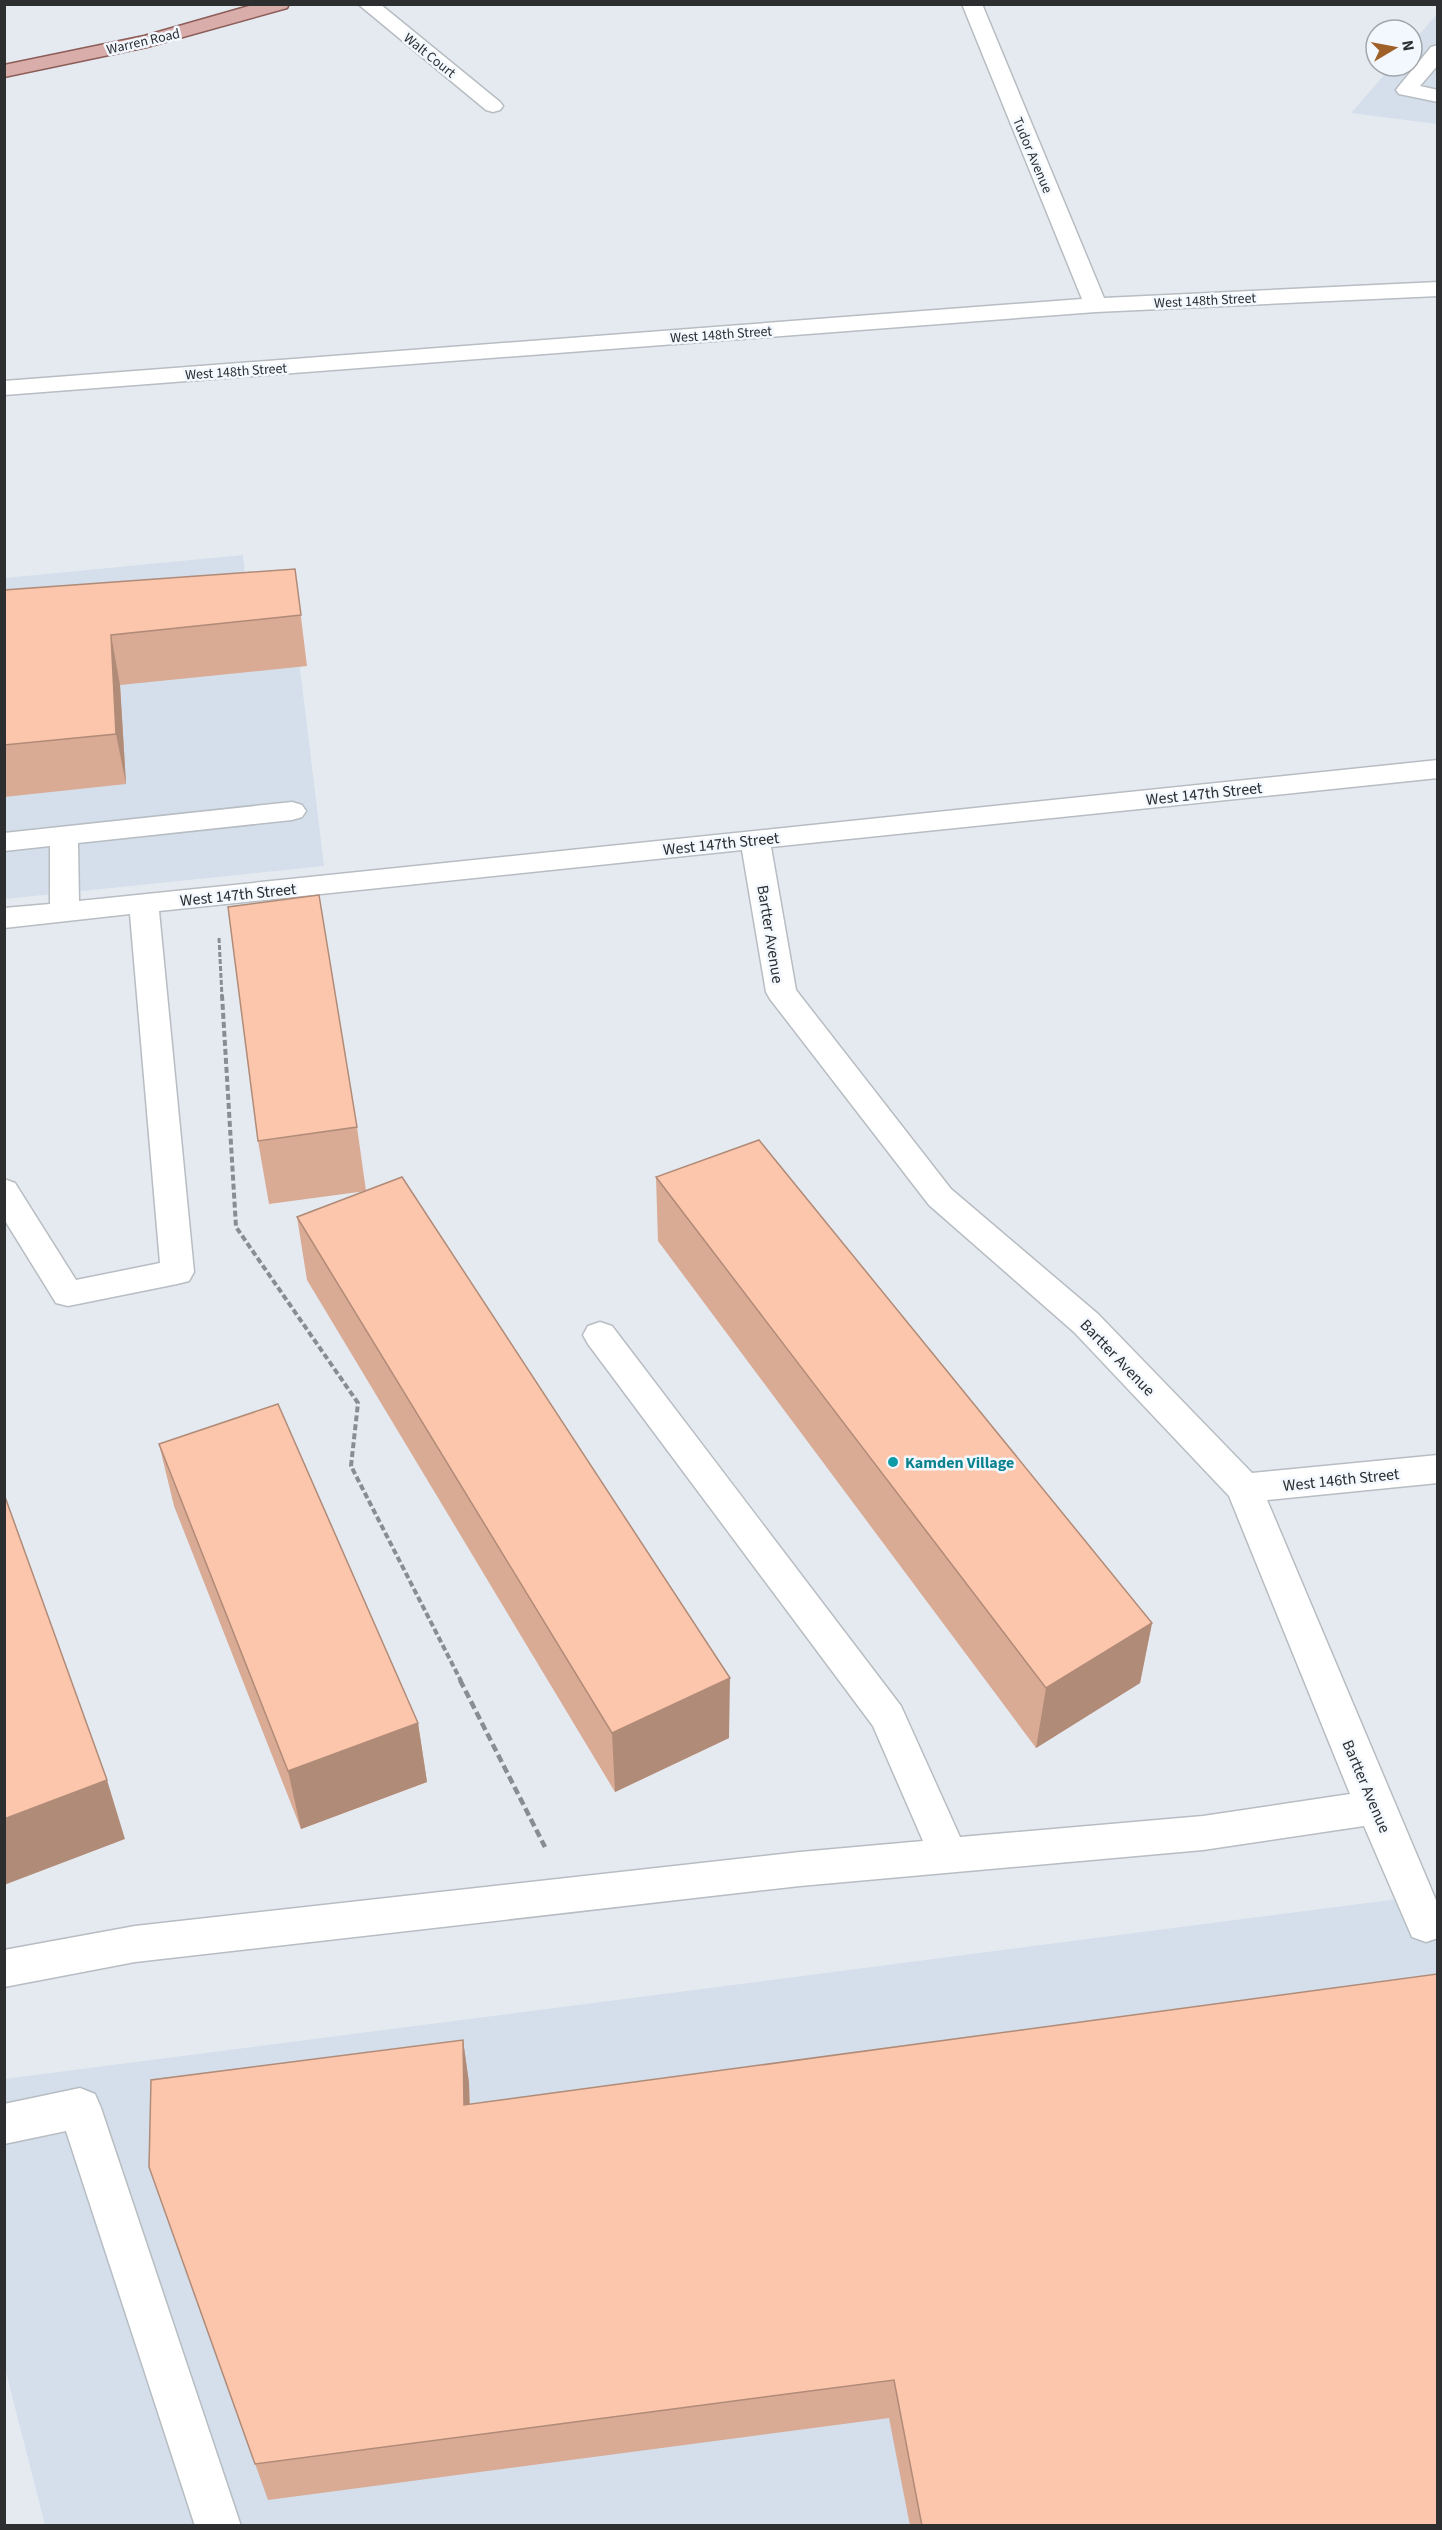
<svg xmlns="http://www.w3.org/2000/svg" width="1442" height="2530" font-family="'Source Sans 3',sans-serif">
	<rect width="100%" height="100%" fill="#e5eaf0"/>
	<path fill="#d4dfeb" d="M 1437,14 L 1437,124 L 1351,113 L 1392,66 L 1412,66 L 1412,43 Z
		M 243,555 L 248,606 L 292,602 L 324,866 L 5,899 L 5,578 Z
		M 1437,1894 L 1437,2525 L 45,2525 L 5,2368 L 4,2079 Z"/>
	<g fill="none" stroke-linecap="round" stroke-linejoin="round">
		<g stroke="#b7bdc2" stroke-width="3">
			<path id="minor" d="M 358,4 L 380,4 L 500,102 L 503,106 L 500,110 L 493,112 L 486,110 Z
				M 962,4 L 982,4 L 1104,298 L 1438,282 L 1438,296 L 1096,312 L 4,395 L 4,381 L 1082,299 Z
				M 1438,45 L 1438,65 L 1420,86 L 1438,90 L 1438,102 L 1399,94 L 1396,90 L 1399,86 L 1431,47 Z
				M 1438,760 L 1438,778 L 771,847 L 796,990 L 951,1189 L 1098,1314 L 1252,1473 L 1438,1455 L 1438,1483 L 1267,1500 L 1438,1905 L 1438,1938 L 1426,1942 L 1412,1937 L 1364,1826 L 1203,1850 L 800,1886 L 135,1962 L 4,1987 L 4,1950 L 135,1926 L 800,1852 L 923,1841 L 873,1726 L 588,1344 L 583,1335 L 588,1326 L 600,1322 L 612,1326 L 901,1706 L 960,1837 L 1203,1816 L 1350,1794 L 1229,1496 L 1074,1332 L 929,1205 L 770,999 L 766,992 L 742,850 L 159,911 L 194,1272 L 189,1281 L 177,1284 L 68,1306 L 56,1303 L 4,1219 L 4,1179 L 15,1183 L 76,1280 L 160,1263 L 130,914 L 4,928 L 4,908 L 50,904 L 50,846 L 4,851 L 4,833 L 292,802 L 302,805 L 306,811 L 302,817 L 292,820 L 78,843 L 79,901 Z
				M 80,2088 L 95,2094 L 101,2108 L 241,2526 L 195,2526 L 66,2131 L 4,2144 L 4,2104 Z"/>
		</g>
		<g stroke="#8c5d59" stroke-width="3">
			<path id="major" d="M 256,4 L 289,4 L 287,8 L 147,47 L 4,77 L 4,65 L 144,36 Z"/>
		</g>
		<path stroke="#898d91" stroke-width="3" stroke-dasharray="5 2" stroke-linecap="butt" d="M 219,938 L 222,997"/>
		<path stroke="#898d91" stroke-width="4" stroke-dasharray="6 3" stroke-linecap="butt" d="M 222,995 L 236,1227 L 358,1403 L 351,1466 L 461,1681"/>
		<path stroke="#898d91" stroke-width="4.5" stroke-dasharray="8 4" stroke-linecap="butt" d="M 460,1680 L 545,1847"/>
		<use href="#minor" fill="#fff" fill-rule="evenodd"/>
		<use href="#major" fill="#d9ada9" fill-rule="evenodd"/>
	</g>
	<path fill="#d9aa94" d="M 295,569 L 307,666 L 120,685 L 126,784 L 4,797 L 4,590 Z
		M 357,1127 L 366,1191 L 729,1738 L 615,1792 L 307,1280 L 297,1217 L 366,1191 L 269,1204 L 258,1141 Z
		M 656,1177 L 1152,1623 L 1140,1683 L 1036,1748 L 658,1241 Z
		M 159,1444 L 418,1723 L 427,1782 L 301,1829 L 174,1506 Z
		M 463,2040 L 469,2083 L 470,2104 L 1437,2526 L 910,2526 L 889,2418 L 268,2500 L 149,2167 Z"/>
	<path fill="#b08b78" d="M 111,635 L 120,685 L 126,784 L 116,734 Z
		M 1152,1623 L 1140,1683 L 1036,1748 L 1046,1688 Z
		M 730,1678 L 729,1738 L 615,1792 L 612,1733 Z
		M 418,1723 L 427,1782 L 301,1829 L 288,1771 Z
		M 107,1780 L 125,1839 L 4,1885 L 4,1819 Z
		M 463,2040 L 469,2083 L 470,2147 L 464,2105 Z"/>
	<path fill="#fcc6ac" stroke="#b08b78" stroke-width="1.5" d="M 295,569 L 301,615 L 111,635 L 116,734 L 4,745 L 4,590 Z
		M 319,895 L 357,1127 L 258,1141 L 228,907 Z
		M 759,1140 L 1152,1623 L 1046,1688 L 656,1177 Z
		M 402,1177 L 730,1678 L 612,1733 L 297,1217 Z
		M 278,1404 L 418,1723 L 288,1771 L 159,1444 Z
		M 4,1494 L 107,1780 L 4,1819 Z
		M 1437,1974 L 1437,2526 L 922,2526 L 894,2380 L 255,2464 L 149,2167 L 151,2080 L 463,2040 L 464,2105 Z"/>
	<circle fill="#0f9aa8" stroke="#f2f8fe" stroke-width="2" cx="893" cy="1462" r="6"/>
	<g text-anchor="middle" stroke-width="5" stroke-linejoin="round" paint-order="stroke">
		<g font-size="14" fill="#2c2e30" stroke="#f2f8fe">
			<text transform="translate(143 41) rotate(-13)" y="5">Warren Road</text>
			<text transform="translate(430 55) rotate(39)" y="5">Walt Court</text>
			<text transform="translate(1033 155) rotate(67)" y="5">Tudor Avenue</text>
			<text transform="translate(1205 300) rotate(-3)" y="5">West 148th Street</text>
			<text transform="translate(721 334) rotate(-4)" y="5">West 148th Street</text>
			<text transform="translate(236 371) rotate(-4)" y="5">West 148th Street</text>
		</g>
		<g font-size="16" fill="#2c2e30" stroke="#f2f8fe">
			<text transform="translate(1204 793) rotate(-6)" y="6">West 147th Street</text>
			<text transform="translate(721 843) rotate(-6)" y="6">West 147th Street</text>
			<text transform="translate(238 894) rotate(-6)" y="6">West 147th Street</text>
			<text transform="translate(771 934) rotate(81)" y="6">Bartter Avenue</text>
			<text transform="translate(1118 1357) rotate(46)" y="6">Bartter Avenue</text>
			<text transform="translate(1341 1479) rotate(-6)" y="6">West 146th Street</text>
			<text transform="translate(1367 1786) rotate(67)" y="6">Bartter Avenue</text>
		</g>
		<g font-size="16" font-weight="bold" fill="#0d838f" stroke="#f2f8fe" text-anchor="start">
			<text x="905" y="1468">Kamden Village</text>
		</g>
	</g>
	<rect width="1442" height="2530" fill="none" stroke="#2c2e30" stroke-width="12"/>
	<g transform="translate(1394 48) rotate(80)"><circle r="28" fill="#f2f8fe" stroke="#a3a7ac" stroke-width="1.5"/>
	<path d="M0-4.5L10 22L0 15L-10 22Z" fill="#a06129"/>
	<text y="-9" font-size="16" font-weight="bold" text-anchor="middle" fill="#2c2e30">N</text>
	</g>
</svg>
